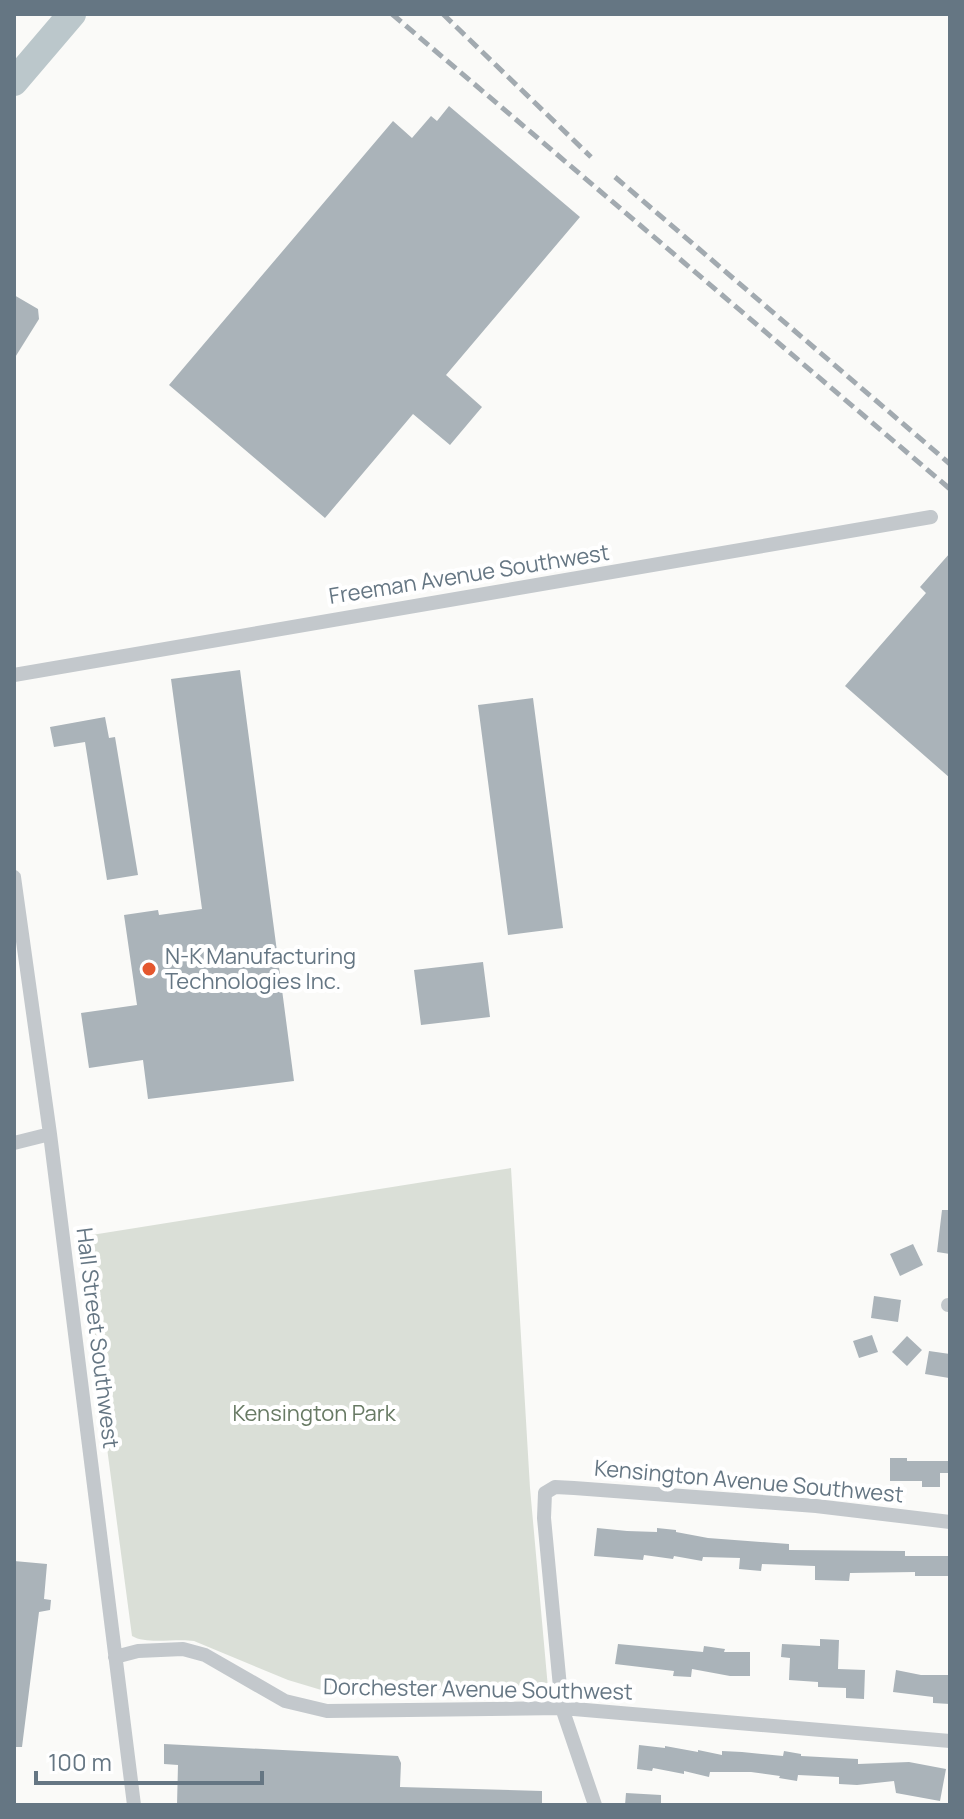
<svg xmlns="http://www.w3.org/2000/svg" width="964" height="1819" font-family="Manrope,sans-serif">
	<rect width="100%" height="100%" fill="#fafaf8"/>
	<path fill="#dadfd7" d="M 511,1168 L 530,1488 L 548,1688 L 328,1692 L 288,1680 L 194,1641 C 176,1638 147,1645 132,1636 L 79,1237 Z"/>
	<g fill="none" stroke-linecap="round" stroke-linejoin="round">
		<path stroke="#bbc7cb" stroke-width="28" d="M 14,82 L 72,14"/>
	</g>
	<path fill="#aab3b9" d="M 449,106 L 580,217 L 446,375 L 482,407 L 450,445 L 413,414 L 325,518 L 169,385 L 393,121 L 412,138 L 431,116 L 437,121 Z
		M 14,295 L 38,309 L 39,319 L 14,359 Z
		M 950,553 L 950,778 L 845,686 L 926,593 L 920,587 Z
		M 240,670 L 294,1081 L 148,1099 L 143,1060 L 89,1068 L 81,1013 L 137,1005 L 124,915 L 158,910 L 159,915 L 202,909 L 171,679 Z
		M 533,698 L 563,928 L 508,935 L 478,705 Z
		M 105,717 L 109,738 L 115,737 L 138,875 L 107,880 L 85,742 L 54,747 L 50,727 Z
		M 483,962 L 490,1017 L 421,1025 L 414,970 Z
		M 942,1210 L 950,1210 L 950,1254 L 937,1252 Z
		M 913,1244 L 923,1265 L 900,1276 L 890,1254 Z
		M 874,1296 L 901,1300 L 898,1322 L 871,1318 Z
		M 872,1335 L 878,1352 L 859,1358 L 853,1341 Z
		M 907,1336 L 922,1350 L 907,1366 L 892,1352 Z
		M 929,1351 L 950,1354 L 949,1378 L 925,1374 Z
		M 890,1458 L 907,1458 L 907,1461 L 950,1461 L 950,1473 L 940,1473 L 940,1487 L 922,1487 L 922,1481 L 890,1481 Z
		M 597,1528 L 627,1531 L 657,1532 L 657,1528 L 676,1530 L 676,1532 L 708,1538 L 789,1544 L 789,1550 L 905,1551 L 905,1556 L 950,1556 L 950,1576 L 915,1576 L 915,1572 L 850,1573 L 849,1581 L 815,1580 L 815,1566 L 762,1564 L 761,1571 L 739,1569 L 740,1558 L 703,1557 L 702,1561 L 674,1556 L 673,1559 L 644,1555 L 643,1560 L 594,1556 Z
		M 14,1561 L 47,1564 L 44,1599 L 51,1600 L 50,1610 L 39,1612 L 22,1747 L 14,1747 Z
		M 820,1639 L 839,1640 L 838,1669 L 865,1670 L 864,1699 L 846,1698 L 846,1688 L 818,1687 L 818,1682 L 789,1680 L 790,1658 L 781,1657 L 782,1644 L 820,1646 Z
		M 618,1644 L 703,1652 L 704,1646 L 725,1649 L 724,1652 L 750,1652 L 750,1676 L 730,1676 L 692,1669 L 691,1677 L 673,1676 L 674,1671 L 615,1664 Z
		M 896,1670 L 921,1675 L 950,1675 L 950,1704 L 933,1703 L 933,1697 L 893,1692 Z
		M 164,1744 L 398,1756 L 401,1763 L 400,1787 L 542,1791 L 542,1805 L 177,1805 L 178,1765 L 164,1764 Z
		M 639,1745 L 665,1748 L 665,1746 L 698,1752 L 698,1750 L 722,1755 L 722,1751 L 742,1752 L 783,1756 L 784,1751 L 801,1754 L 801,1756 L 858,1759 L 858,1764 L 909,1762 L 946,1769 L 940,1801 L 896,1793 L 894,1781 L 857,1785 L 839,1784 L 839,1777 L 798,1775 L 797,1781 L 779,1778 L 780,1776 L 751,1772 L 710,1772 L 709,1777 L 684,1771 L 684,1774 L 653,1768 L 652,1771 L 637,1769 Z
		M 626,1793 L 661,1795 L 661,1805 L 625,1805 Z"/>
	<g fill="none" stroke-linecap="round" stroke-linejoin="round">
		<path stroke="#c3c8cc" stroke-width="14" d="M 14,675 L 931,517
			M 14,877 L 50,1134 L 134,1805
			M 14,1143 L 50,1134
			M 948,1305 L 950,1305
			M 115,1657 L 138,1651 L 183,1649 L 205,1655 L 285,1701 L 327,1711 L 562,1708 L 950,1741
			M 595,1805 L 562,1708 L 544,1518 L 545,1493 L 555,1487 L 574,1488 L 816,1506 L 950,1522"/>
		<path stroke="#a2aab0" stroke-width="5" stroke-dasharray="12 6" stroke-linecap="butt" d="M 392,14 L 950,489
			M 443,14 L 591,157
			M 615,177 L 950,464"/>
	</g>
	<circle fill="#e4572e" stroke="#fff" stroke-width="3" cx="149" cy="969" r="8"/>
	<g text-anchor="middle" stroke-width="8" stroke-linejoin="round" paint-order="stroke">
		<g font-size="22" fill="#657683" stroke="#fff">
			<text transform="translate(469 574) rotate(-9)" y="8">Freeman Avenue Southwest</text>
			<text transform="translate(98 1338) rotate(83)" y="8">Hall Street Southwest</text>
			<text transform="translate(749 1481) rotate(5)" y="8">Kensington Avenue Southwest</text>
			<text transform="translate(478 1689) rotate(1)" y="8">Dorchester Avenue Southwest</text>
		</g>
		<g font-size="22" fill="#657683" stroke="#fff" text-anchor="start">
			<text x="165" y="964">N-K Manufacturing<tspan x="165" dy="25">Technologies Inc.</tspan></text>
		</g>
		<g font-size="22" fill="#687a64" stroke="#fff">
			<text x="314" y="1421">Kensington Park</text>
		</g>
	</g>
	<rect width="964" height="1819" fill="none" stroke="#657683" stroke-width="32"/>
	<path d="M36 1771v12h226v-12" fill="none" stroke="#657683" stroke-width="4"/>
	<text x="48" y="1771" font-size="24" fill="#657683" stroke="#ffffff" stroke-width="6" paint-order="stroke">100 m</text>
</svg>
